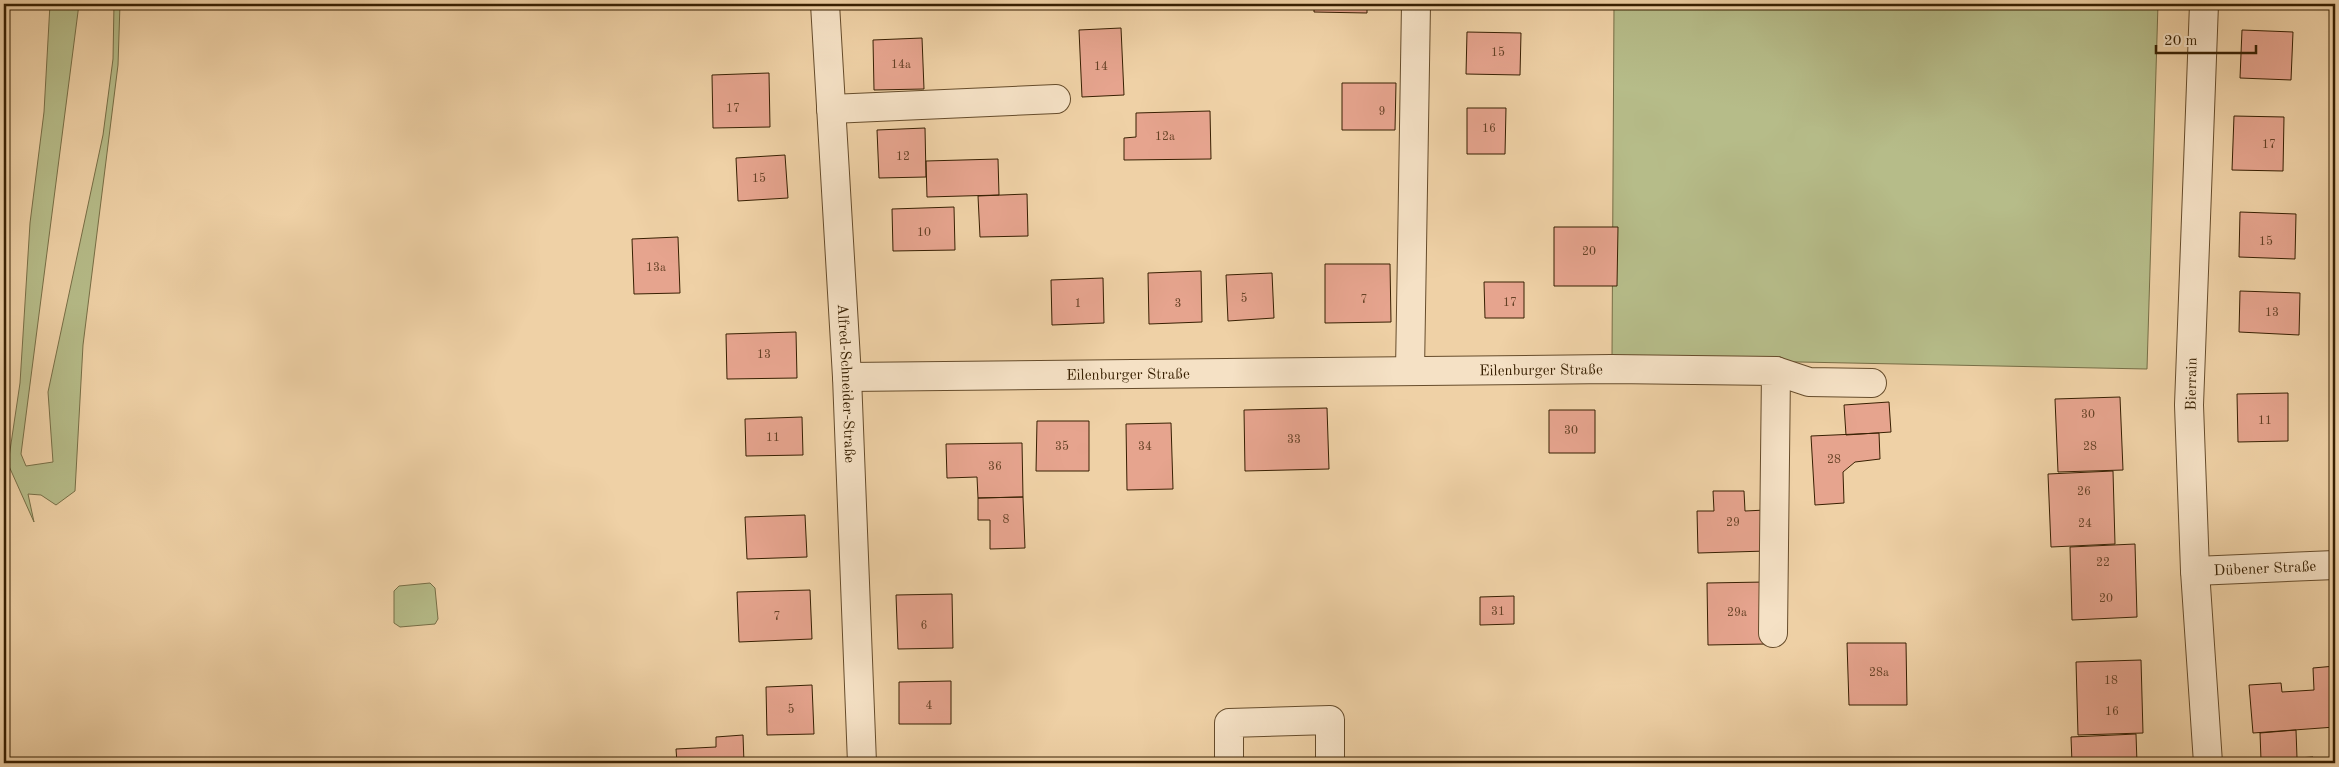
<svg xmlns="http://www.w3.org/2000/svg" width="2339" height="767" font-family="'Old Standard TT',serif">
	<rect width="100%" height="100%" fill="#efd1a6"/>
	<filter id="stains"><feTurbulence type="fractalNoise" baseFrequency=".004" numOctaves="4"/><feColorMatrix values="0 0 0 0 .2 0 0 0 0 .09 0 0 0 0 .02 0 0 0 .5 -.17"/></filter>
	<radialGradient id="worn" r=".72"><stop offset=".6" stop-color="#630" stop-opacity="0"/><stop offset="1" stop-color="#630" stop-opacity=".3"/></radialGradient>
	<path fill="#b6bc89" stroke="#776e46" d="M 50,4 L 79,4 L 21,454 L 26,466 L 53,462 L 48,392 L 103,135 L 113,59 L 114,4 L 120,4 L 118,65 L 83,345 L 75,491 L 56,505 L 41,495 L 28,494 L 34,522 L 8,464 L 20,383 L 30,223 L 44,112 Z
		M 1614,4 L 2158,4 L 2147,369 L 1700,360 L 1612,356 Z
		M 430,583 L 435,588 L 438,619 L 435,624 L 400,627 L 394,623 L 394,591 L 399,586 Z"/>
	<path fill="#e6a48e" stroke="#382002" d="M 1314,4 L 1367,4 L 1367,13 L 1314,12 Z
		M 1121,28 L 1124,95 L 1082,97 L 1079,30 Z
		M 2242,30 L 2293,32 L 2291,80 L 2240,78 Z
		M 1467,32 L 1521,33 L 1520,75 L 1466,74 Z
		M 922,38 L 924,89 L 874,90 L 873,40 Z
		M 769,73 L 770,127 L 713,128 L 712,75 Z
		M 1342,83 L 1396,83 L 1395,130 L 1342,130 Z
		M 1467,108 L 1506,108 L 1505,154 L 1467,154 Z
		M 1210,111 L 1211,159 L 1124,160 L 1124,138 L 1136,137 L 1136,113 Z
		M 2234,116 L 2284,117 L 2283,171 L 2232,170 Z
		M 925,128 L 926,177 L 879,178 L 877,130 Z
		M 785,155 L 788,198 L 738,201 L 736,158 Z
		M 998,159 L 999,195 L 927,197 L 926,161 Z
		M 1027,194 L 1028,236 L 980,237 L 978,196 Z
		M 954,207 L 955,250 L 893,251 L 892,209 Z
		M 2240,212 L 2296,214 L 2295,259 L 2239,257 Z
		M 1554,227 L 1618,227 L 1617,286 L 1554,286 Z
		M 678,237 L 680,293 L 634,294 L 632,239 Z
		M 1325,264 L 1390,264 L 1391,322 L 1325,323 Z
		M 1201,271 L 1202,322 L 1149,324 L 1148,273 Z
		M 1272,273 L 1274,318 L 1228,321 L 1226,275 Z
		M 1103,278 L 1104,323 L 1052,325 L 1051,280 Z
		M 1484,282 L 1524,282 L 1524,318 L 1485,318 Z
		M 2240,291 L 2300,293 L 2299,335 L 2239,332 Z
		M 796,332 L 797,378 L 727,379 L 726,334 Z
		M 2288,393 L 2288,441 L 2238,442 L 2237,394 Z
		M 2120,397 L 2123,470 L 2058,472 L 2055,399 Z
		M 1889,402 L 1891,432 L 1846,435 L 1844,405 Z
		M 1327,408 L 1329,469 L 1245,471 L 1244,410 Z
		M 1549,410 L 1595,410 L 1595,453 L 1549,453 Z
		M 802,417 L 803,455 L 746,456 L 745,419 Z
		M 1037,421 L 1089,421 L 1089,471 L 1036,471 Z
		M 1171,423 L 1173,489 L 1127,490 L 1126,424 Z
		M 1879,433 L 1880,459 L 1855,462 L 1843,472 L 1844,503 L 1815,505 L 1811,436 Z
		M 1022,443 L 1023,497 L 978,498 L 977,477 L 947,478 L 946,444 Z
		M 2113,471 L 2115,544 L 2051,547 L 2048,474 Z
		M 1713,491 L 1744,491 L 1745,511 L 1766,510 L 1767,551 L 1698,553 L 1697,511 L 1714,511 Z
		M 1023,497 L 1025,548 L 990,549 L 990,520 L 978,520 L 978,498 Z
		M 805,515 L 807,557 L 747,559 L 745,517 Z
		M 2135,544 L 2137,617 L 2072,620 L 2070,547 Z
		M 1765,582 L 1766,644 L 1708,645 L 1707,583 Z
		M 810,590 L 812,639 L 739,642 L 737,592 Z
		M 952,594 L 953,648 L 898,649 L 896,595 Z
		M 1514,596 L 1514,624 L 1480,625 L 1480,597 Z
		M 1847,643 L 1906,643 L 1907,705 L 1849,705 Z
		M 2141,660 L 2143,733 L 2078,735 L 2076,662 Z
		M 2335,666 L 2335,727 L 2253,733 L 2249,685 L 2281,683 L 2282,692 L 2314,690 L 2313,668 Z
		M 951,681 L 951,724 L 899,724 L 899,682 Z
		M 812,685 L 814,734 L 767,735 L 766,687 Z
		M 2296,730 L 2297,758 L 2313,757 L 2314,763 L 2256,763 L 2256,761 L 2261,760 L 2260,733 Z
		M 2136,734 L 2137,763 L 2072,763 L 2071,737 Z
		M 743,735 L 744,763 L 677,763 L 676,749 L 716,747 L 716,737 Z"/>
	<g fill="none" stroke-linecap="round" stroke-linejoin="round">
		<g stroke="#664c2b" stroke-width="30">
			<g id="minor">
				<path id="s1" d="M 825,4 L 847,377 L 862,763"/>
				<path d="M 2204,4 L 2189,405 L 2195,571 L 2208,763"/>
				<path d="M 831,109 L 1056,99"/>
				<path d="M 1410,371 L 1416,4"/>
				<path d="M 1776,371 L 1809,382 L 1872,383"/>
				<path id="s2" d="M 847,377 L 1611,369 L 1776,371 L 1773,633"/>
				<path id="s3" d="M 2195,571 L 2335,565"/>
				<path d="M 1229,763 L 1229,723 L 1330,720 L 1330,763"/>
			</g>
		</g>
		<use href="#minor" stroke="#f5e1c5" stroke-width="28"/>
	</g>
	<g text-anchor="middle" stroke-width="4" stroke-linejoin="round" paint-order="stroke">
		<g font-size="12" fill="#644125">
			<text x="1498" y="56">15</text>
			<text x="901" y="68">14a</text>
			<text x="1101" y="70">14</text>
			<text x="733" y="112">17</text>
			<text x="1382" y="115">9</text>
			<text x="1489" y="132">16</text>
			<text x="1165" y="140">12a</text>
			<text x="2269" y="148">17</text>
			<text x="903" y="160">12</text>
			<text x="759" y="182">15</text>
			<text x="924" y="236">10</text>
			<text x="2266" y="245">15</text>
			<text x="1589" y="255">20</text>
			<text x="656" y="271">13a</text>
			<text x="1244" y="302">5</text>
			<text x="1364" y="303">7</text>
			<text x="1510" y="306">17</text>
			<text x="1078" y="307">1</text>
			<text x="1178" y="307">3</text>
			<text x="2272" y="316">13</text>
			<text x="764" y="358">13</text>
			<text x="2088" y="418">30</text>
			<text x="2265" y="424">11</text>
			<text x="1571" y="434">30</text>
			<text x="773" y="441">11</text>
			<text x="1294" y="443">33</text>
			<text x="1062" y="450">35</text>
			<text x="1145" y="450">34</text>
			<text x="2090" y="450">28</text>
			<text x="1834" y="463">28</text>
			<text x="995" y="470">36</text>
			<text x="2084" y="495">26</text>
			<text x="1006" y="523">8</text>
			<text x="1733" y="526">29</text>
			<text x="2085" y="527">24</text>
			<text x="2103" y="566">22</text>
			<text x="2106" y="602">20</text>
			<text x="1498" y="615">31</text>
			<text x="1737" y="616">29a</text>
			<text x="777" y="620">7</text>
			<text x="924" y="629">6</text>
			<text x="1879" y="676">28a</text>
			<text x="2111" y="684">18</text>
			<text x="929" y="709">4</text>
			<text x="791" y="713">5</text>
			<text x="2112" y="715">16</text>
		</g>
		<g font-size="15" fill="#382002" stroke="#f5e1c5">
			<text dy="5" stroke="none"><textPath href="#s2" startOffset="694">Eilenburger Straße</textPath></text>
			<text dy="5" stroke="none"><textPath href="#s2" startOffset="281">Eilenburger Straße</textPath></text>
			<text dy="5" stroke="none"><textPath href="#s1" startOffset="380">Alfred-Schneider-Straße</textPath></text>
			<text transform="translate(2191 384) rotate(-89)" y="5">Bierrain</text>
			<text dy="5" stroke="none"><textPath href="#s3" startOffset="70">Dübener Straße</textPath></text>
		</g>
	</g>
	<rect width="2339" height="767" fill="none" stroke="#efd1a6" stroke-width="20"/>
	<rect x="5" y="5" width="2329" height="757" fill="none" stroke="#382002" stroke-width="2.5"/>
	<rect x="10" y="10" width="2319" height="747" fill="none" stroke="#382002"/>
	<path d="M2156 45v8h100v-8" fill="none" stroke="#382002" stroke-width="2.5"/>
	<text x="2164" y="45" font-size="15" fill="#382002" stroke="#f5e1c5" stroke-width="4" paint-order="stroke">20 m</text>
	<rect width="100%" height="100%" filter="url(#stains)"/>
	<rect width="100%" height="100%" fill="url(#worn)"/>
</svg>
